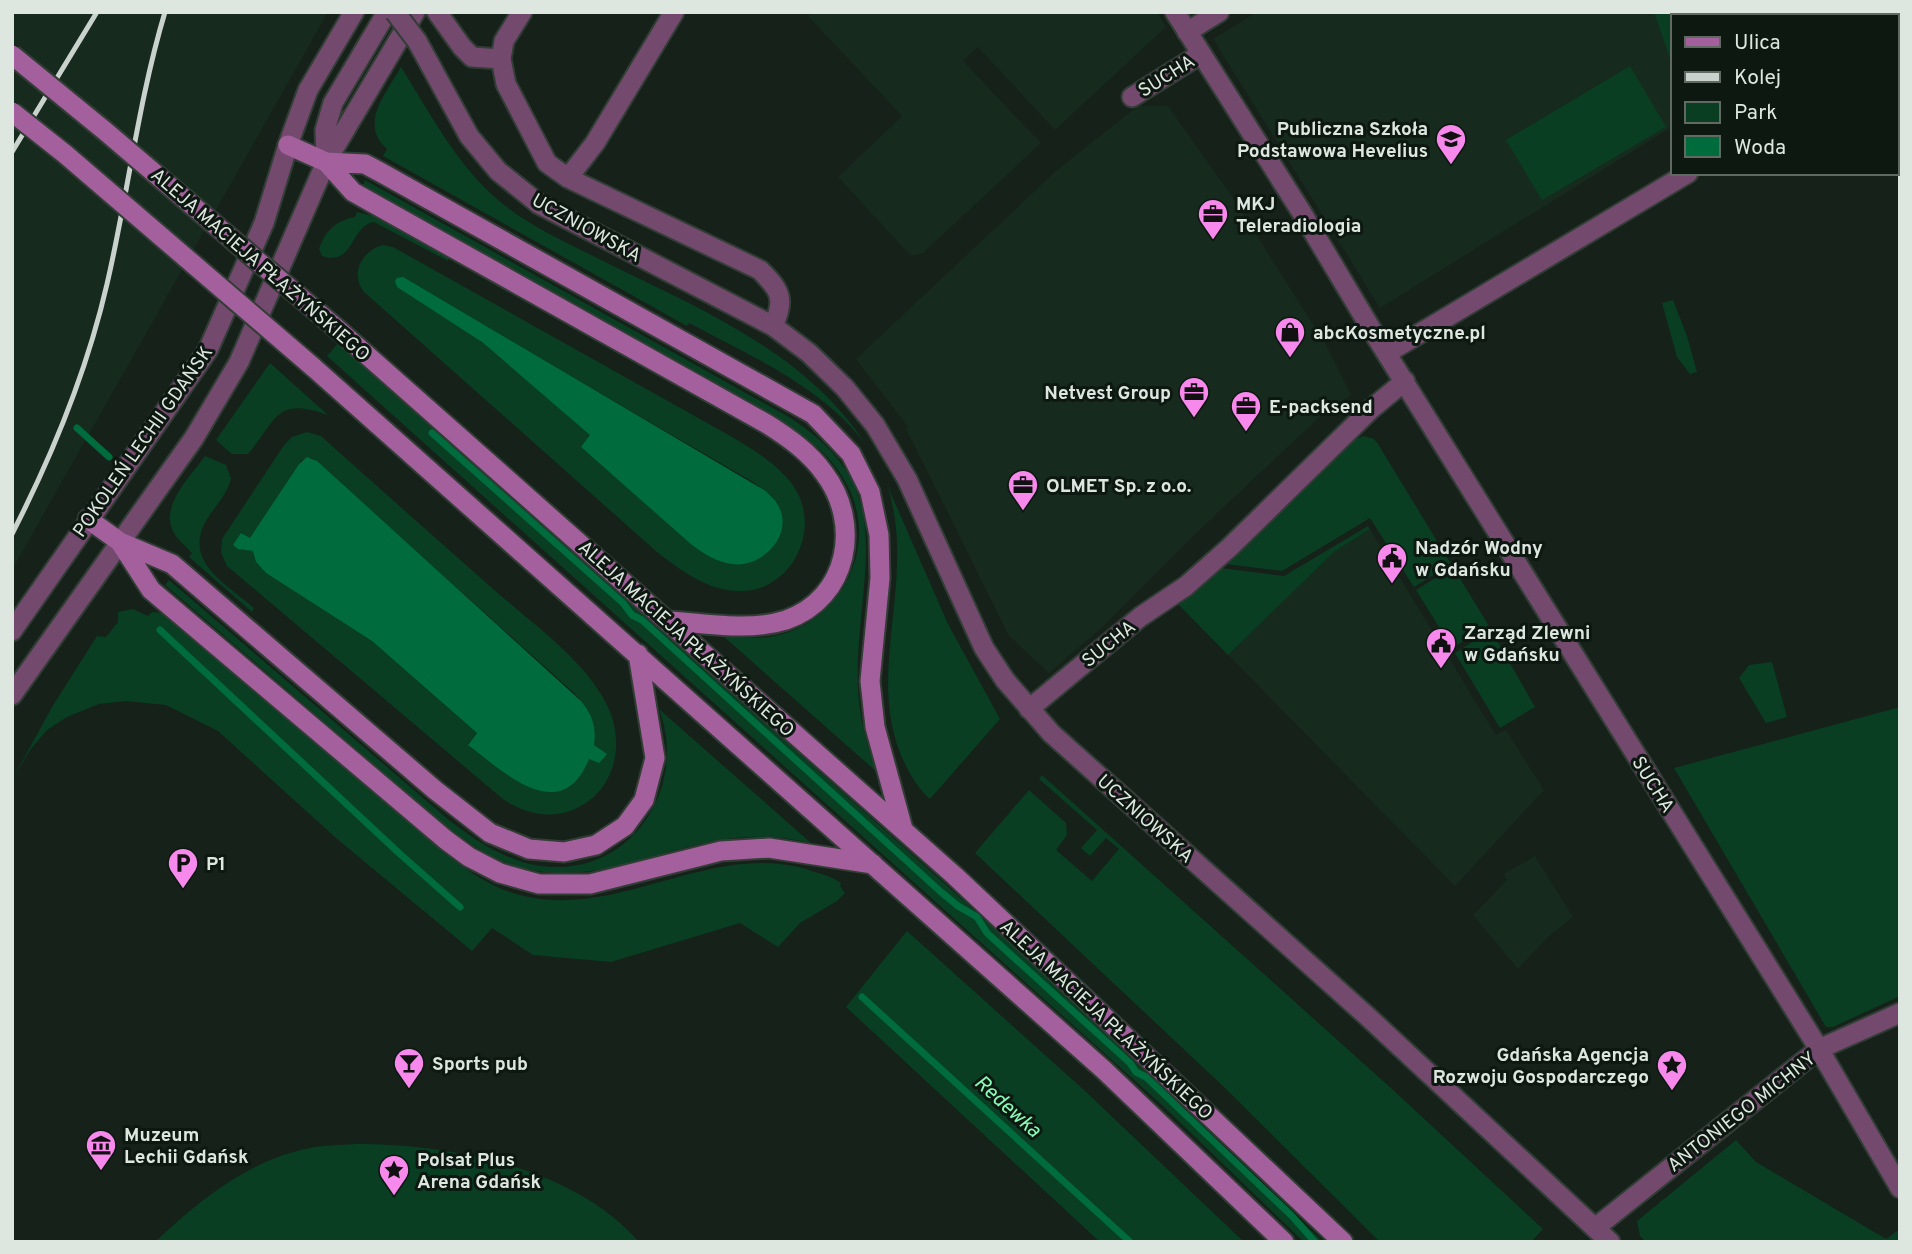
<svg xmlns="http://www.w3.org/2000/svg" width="1912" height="1254" font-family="Overpass,sans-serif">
	<rect width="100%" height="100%" fill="#152119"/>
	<path fill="#172a1e" d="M 12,12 L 328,12 L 12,570 Z
		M 810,12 L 1157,12 L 1166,27 L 1055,130 L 978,47 L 971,53 L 963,61 L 1041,143 L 923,253 L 911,256 L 838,177 L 902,116 L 808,16 Z
		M 1257,12 L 1654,12 L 1672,65 L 1672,127 L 1380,308 L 1213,39 Z
		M 1138,106 L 1168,106 L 1229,192 L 1325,343 L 1351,395 L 1325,412 L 1192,537 L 1100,629 L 1049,673 L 1009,636 L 906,429 L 908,427 L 856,359 L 1057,170 Z
		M 1370,529 L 1496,735 L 1506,730 L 1544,790 L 1455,886 L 1228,655 L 1334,552 Z
		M 1535,856 L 1573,917 L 1547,938 L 1518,969 L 1473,915 L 1507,880 L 1504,874 Z"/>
	<path fill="#093e23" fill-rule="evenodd" d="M 1654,12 L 1786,12 L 1787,16 L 1672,16 L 1672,65 Z
		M 1630,66 L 1666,127 L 1542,200 L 1506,140 Z
		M 401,67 C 430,113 456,164 498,200 C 525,223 557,238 589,254 C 688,304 804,348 866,445 C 822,386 752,357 689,323 L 687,326 L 383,156 L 387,149 C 358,124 387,92 401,67 Z
		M 365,180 L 787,416 C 894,482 863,555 858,658 C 856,699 862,736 878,773 L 722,635 C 743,638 765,640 786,633 C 846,614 878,542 847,485 C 829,450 797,430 765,410 L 363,186 Z
		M 357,212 L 373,216 L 449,258 L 448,261 L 374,222 C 350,226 354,267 322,256 L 319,249 C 325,231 335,221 355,217 Z
		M 382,245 L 393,247 L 734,438 C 754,450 777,464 792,484 C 824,527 792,594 737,591 C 707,590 680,570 657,552 L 364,292 C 350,274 361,252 382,245 ZM 400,277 L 753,482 L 772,497 L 723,562 L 702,552 L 581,447 L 591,435 L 482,342 Z
		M 1673,300 L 1687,336 L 1697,372 L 1690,374 L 1677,357 L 1662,303 Z
		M 339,342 L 1021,952 L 1323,1242 L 1304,1242 L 1162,1105 L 327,356 Z
		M 270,363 L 328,415 C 276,396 277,419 248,454 L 232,454 L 216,440 Z
		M 307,432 L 321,436 C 380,489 440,542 500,595 C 537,627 585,661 607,705 C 627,746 614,795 570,811 C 547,819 523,812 504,800 L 227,566 L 221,553 L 222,539 L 284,445 L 292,437 ZM 312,458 L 573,692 C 588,708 598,724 594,745 L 606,755 L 589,758 C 580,781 568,790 544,792 L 468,744 L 477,733 L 372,641 L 266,573 L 256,562 L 254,551 L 239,549 L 241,533 L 250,539 L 299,464 L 302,460 Z
		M 1364,436 L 1374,439 L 1378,444 L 1451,564 L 1414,587 L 1370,518 L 1282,571 L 1226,564 L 1353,440 Z
		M 205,456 L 226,465 L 231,478 C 228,492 217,505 209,516 C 180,560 224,582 254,608 L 252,612 L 189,557 L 192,553 C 186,546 177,540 173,531 C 160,505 191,476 205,456 Z
		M 888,487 L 948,624 L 1000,719 L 930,799 C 919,789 912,778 905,764 C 873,698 896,631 897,562 C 898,536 895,511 888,487 Z
		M 1368,526 L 1370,529 L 1334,552 L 1228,655 L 1178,604 L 1221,568 L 1284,576 Z
		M 1453,567 L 1489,626 L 1452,648 L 1416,590 Z
		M 169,580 L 450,821 C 478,842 506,861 541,866 C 630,878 689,788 659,709 L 811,843 C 774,834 737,835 700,844 C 643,857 586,883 527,869 C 494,862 465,841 439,820 L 165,585 Z
		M 133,609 L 148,616 L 152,612 L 165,613 L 446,854 C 468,871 489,886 516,894 C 614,923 707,841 806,869 C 818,873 831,876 841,883 L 840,886 L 845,893 L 837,901 L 800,923 L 778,947 L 740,923 L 611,962 L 533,955 L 492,928 L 472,951 L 336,838 L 218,731 L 166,705 L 126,701 L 99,704 L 67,717 L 47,730 L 30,750 L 12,780 L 52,707 L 97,636 L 106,637 L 118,622 L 118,612 Z
		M 1491,630 L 1535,707 L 1500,728 L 1455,653 Z
		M 1772,662 L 1787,717 L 1766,723 L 1739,678 L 1749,665 Z
		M 1900,707 L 1900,996 L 1833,1027 L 1826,1027 L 1674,768 Z
		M 1042,775 L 1392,1089 L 1543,1229 L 1531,1242 L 1380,1242 L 1225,1088 L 975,853 L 1029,790 L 1066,823 L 1067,835 L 1056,850 L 1092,881 L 1119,849 L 1106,838 L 1090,856 L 1081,848 L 1097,830 L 1039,779 Z
		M 907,931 L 1084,1090 L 1244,1242 L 1100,1242 L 846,1007 Z
		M 1736,1140 L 1756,1162 L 1886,1239 L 1900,1229 L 1900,1242 L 1646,1242 L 1640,1236 L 1637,1221 Z
		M 358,1144 C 451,1144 575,1168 639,1242 L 155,1242 C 201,1199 251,1158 315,1147 C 329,1145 344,1145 358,1144 Z"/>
	<path fill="#006c3e" d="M 403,277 L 764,490 C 771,496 778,502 781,512 C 790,540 759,568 732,564 C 717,562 704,554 692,545 L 581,447 L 590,435 L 482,342 L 397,287 L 395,281 L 397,278 Z
		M 307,457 L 317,461 L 581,701 C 592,714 597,728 594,745 L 607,754 L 599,763 L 589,759 C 561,828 504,772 468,745 L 477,733 L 372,641 L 266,573 L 256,562 L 253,551 L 238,549 L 233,545 L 241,533 L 250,538 L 299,464 Z"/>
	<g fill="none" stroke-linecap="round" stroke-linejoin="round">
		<path stroke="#006c3e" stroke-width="7" d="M 77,428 L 109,457
			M 432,433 L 623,603 L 632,615 L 642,620 L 941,892 L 958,906 L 977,917 L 987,933 L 1130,1063 L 1136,1072 L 1146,1077 L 1292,1216 L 1315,1242
			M 160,630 L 400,854 L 460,907
			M 862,997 L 1130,1242"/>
		<g stroke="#313d35" stroke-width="23">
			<path id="minor" d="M 437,12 L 462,47 L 472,57 L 501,59
				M 522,12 L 504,41 L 501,59 L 506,84 L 547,163 L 568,178 L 760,270 C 780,290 786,299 773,326
				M 1175,12 L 1302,213 L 1370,327 L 1819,1049 L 1900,1188
				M 1187,32 L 1219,12
				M 417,41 L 469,136 L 498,171 L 539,204 L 773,326 L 809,353 L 845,388 L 875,425 L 907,479 L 984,648 L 1005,680 L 1051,733 L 1367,1016 L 1610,1242
				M 1896,92 L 1900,91
				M 1132,97 L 1201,54
				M 288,145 L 308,90 L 354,12
				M 326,161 L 325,130 L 333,103 L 387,12
				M 326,162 L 415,12
				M 568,178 L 595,143 L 674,12
				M 1387,353 L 1688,173
				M 1029,709 L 1140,617 L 1186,586 L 1230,547 L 1370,410 L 1405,381
				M 1595,1228 L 1819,1049 L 1900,1013"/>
		</g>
		<g stroke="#313d35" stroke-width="23">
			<path id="tertiary" d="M 12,631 L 208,350 L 264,223 L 288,145
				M 12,695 L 194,438 L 239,362 L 326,162"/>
		</g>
		<g stroke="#313d35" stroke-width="23">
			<path id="secondary" d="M 288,145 L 326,162 L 365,164 L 380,172 L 813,414 L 851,454 L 870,492 L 879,535 L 880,578 L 870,681 L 875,727 L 903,829
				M 326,162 L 353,192 L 767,424 C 789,438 809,452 824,473 C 862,523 849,598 786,620 C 749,632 706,623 668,621
				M 342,333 L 955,876 L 1343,1242
				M 313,367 L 1104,1070 L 1284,1242
				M 88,519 L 120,542 L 172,564 L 435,790 L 490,833 L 529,849 L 564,852 L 596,845 L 625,826 L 644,800 L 655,758 L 638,654
				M 120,542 L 151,590 L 446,840 L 469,857 L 500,873 L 539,884 L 590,884 L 721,851 L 769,848 L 873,864"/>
		</g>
		<use href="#minor" stroke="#73496e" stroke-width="19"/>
		<use href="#tertiary" stroke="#73496e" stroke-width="19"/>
		<use href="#secondary" stroke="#a3609c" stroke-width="19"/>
		<path stroke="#c9d2cc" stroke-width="5" d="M 12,152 L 97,12
			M 12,534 C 53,454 87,371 107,284 C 128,194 138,102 165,12"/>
		<g stroke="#313d35" stroke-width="23" stroke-linecap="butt">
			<path id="minor-bridge" d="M 395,12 L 417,41"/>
		</g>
		<g stroke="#313d35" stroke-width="23" stroke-linecap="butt">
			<path id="secondary-bridge" d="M 12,55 L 105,131 L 342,333
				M 12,112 L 65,154 L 313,367"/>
		</g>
		<use href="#minor-bridge" stroke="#73496e" stroke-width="19"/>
		<use href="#secondary-bridge" stroke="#a3609c" stroke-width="19"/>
	</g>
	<defs>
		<g id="school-pin" transform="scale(1.575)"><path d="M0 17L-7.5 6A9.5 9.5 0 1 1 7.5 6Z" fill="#f788ec" stroke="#0c1810"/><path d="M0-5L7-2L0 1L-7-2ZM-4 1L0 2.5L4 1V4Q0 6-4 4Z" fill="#111"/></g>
		<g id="office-pin" transform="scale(1.575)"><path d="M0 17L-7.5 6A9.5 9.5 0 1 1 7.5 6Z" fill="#f788ec" stroke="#0c1810"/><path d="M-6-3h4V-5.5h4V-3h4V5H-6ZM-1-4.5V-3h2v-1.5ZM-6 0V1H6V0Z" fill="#111"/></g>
		<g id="shop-pin" transform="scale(1.575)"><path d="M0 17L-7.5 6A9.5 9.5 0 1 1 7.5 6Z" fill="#f788ec" stroke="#0c1810"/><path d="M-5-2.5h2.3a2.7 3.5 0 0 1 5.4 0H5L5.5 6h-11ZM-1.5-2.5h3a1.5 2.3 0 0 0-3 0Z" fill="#111"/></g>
		<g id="civic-pin" transform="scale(1.575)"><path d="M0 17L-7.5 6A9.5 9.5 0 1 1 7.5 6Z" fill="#f788ec" stroke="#0c1810"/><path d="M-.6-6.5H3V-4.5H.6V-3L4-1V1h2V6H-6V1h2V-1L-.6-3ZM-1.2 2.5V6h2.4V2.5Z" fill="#111"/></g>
		<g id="parking-pin" transform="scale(1.575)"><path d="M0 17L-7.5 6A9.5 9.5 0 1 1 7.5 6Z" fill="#f788ec" stroke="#0c1810"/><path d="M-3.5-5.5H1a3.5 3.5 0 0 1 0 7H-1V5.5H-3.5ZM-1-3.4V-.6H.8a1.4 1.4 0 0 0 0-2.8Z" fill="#111"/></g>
		<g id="bar-pin" transform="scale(1.575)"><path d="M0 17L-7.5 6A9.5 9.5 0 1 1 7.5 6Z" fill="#f788ec" stroke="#0c1810"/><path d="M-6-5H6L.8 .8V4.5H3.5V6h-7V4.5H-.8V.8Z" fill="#111"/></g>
		<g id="sight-pin" transform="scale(1.575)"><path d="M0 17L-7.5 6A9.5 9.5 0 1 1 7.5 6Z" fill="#f788ec" stroke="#0c1810"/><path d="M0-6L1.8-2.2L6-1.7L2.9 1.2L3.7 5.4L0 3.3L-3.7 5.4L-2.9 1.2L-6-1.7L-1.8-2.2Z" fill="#111"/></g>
		<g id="museum-pin" transform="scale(1.575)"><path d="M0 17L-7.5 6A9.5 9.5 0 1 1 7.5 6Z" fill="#f788ec" stroke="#0c1810"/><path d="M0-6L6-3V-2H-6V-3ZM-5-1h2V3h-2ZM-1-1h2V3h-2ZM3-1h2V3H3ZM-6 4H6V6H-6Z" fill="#111"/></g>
	</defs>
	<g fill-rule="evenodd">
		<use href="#school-pin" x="1451" y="139"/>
		<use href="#office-pin" x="1213" y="214"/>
		<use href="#shop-pin" x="1290" y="332"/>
		<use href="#office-pin" x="1194" y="392"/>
		<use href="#office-pin" x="1246" y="406"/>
		<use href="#office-pin" x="1023" y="485"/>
		<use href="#civic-pin" x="1392" y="558"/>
		<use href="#civic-pin" x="1441" y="643"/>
		<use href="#parking-pin" x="183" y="863"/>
		<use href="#bar-pin" x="409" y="1063"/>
		<use href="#sight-pin" x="1672" y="1065"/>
		<use href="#museum-pin" x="101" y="1145"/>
		<use href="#sight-pin" x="394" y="1170"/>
	</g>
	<g text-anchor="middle" stroke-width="6" stroke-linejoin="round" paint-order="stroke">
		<g font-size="19" fill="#dee6e0" stroke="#0c1810">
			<text transform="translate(1166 75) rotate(-32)" y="7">SUCHA</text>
			<text transform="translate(587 227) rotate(29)" y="7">UCZNIOWSKA</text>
			<text transform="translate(261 264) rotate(41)" y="7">ALEJA MACIEJA PŁAŻYŃSKIEGO</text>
			<text transform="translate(142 441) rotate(-55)" y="7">POKOLEŃ LECHII GDAŃSK</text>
			<text transform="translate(687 638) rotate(42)" y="7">ALEJA MACIEJA PŁAŻYŃSKIEGO</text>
			<text transform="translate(1108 643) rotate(-39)" y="7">SUCHA</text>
			<text transform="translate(1654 784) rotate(58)" y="7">SUCHA</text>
			<text transform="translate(1146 818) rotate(42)" y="7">UCZNIOWSKA</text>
			<text transform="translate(1107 1019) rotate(43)" y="7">ALEJA MACIEJA PŁAŻYŃSKIEGO</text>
			<text transform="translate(1741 1111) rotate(-38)" y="7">ANTONIEGO MICHNY</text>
		</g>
		<g font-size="19" font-weight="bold" fill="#dee6e0" stroke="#0c1810" text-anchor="start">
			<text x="1428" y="135" text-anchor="end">Publiczna Szkoła<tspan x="1428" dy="22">Podstawowa Hevelius</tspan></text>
			<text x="1236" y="210">MKJ<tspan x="1236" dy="22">Teleradiologia</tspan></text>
			<text x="1313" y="339">abcKosmetyczne.pl</text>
			<text x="1171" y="399" text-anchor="end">Netvest Group</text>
			<text x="1269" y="413">E-packsend</text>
			<text x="1046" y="492">OLMET Sp. z o.o.</text>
			<text x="1415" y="554">Nadzór Wodny<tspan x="1415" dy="22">w Gdańsku</tspan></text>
			<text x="1464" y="639">Zarząd Zlewni<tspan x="1464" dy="22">w Gdańsku</tspan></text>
			<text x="206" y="870">P1</text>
			<text x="1649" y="1061" text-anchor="end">Gdańska Agencja<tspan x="1649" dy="22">Rozwoju Gospodarczego</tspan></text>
			<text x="432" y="1070">Sports pub</text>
			<text x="124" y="1141">Muzeum<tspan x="124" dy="22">Lechii Gdańsk</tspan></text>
			<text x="417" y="1166">Polsat Plus<tspan x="417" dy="22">Arena Gdańsk</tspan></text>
		</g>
		<g font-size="21" font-style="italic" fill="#88fbb7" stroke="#0c1810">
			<text transform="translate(1008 1106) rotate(42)" y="7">Redewka</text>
		</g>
	</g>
	<rect width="1912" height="1254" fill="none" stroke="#dee6e0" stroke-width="28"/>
	<rect x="1671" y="14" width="228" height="161" fill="#0c1810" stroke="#606a63" stroke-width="2"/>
	<rect x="1685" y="37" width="35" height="10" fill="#a3609c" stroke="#606a63" stroke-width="2"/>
	<text x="1734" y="49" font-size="21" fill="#dee6e0">Ulica</text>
	<rect x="1685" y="72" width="35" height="10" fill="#c9d2cc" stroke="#606a63" stroke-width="2"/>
	<text x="1734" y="84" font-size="21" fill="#dee6e0">Kolej</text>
	<rect x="1685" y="102" width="35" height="21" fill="#093e23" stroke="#606a63" stroke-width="2"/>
	<text x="1734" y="119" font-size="21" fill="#dee6e0">Park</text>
	<rect x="1685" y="136" width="35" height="21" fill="#006c3e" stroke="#606a63" stroke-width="2"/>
	<text x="1734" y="154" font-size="21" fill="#dee6e0">Woda</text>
</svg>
